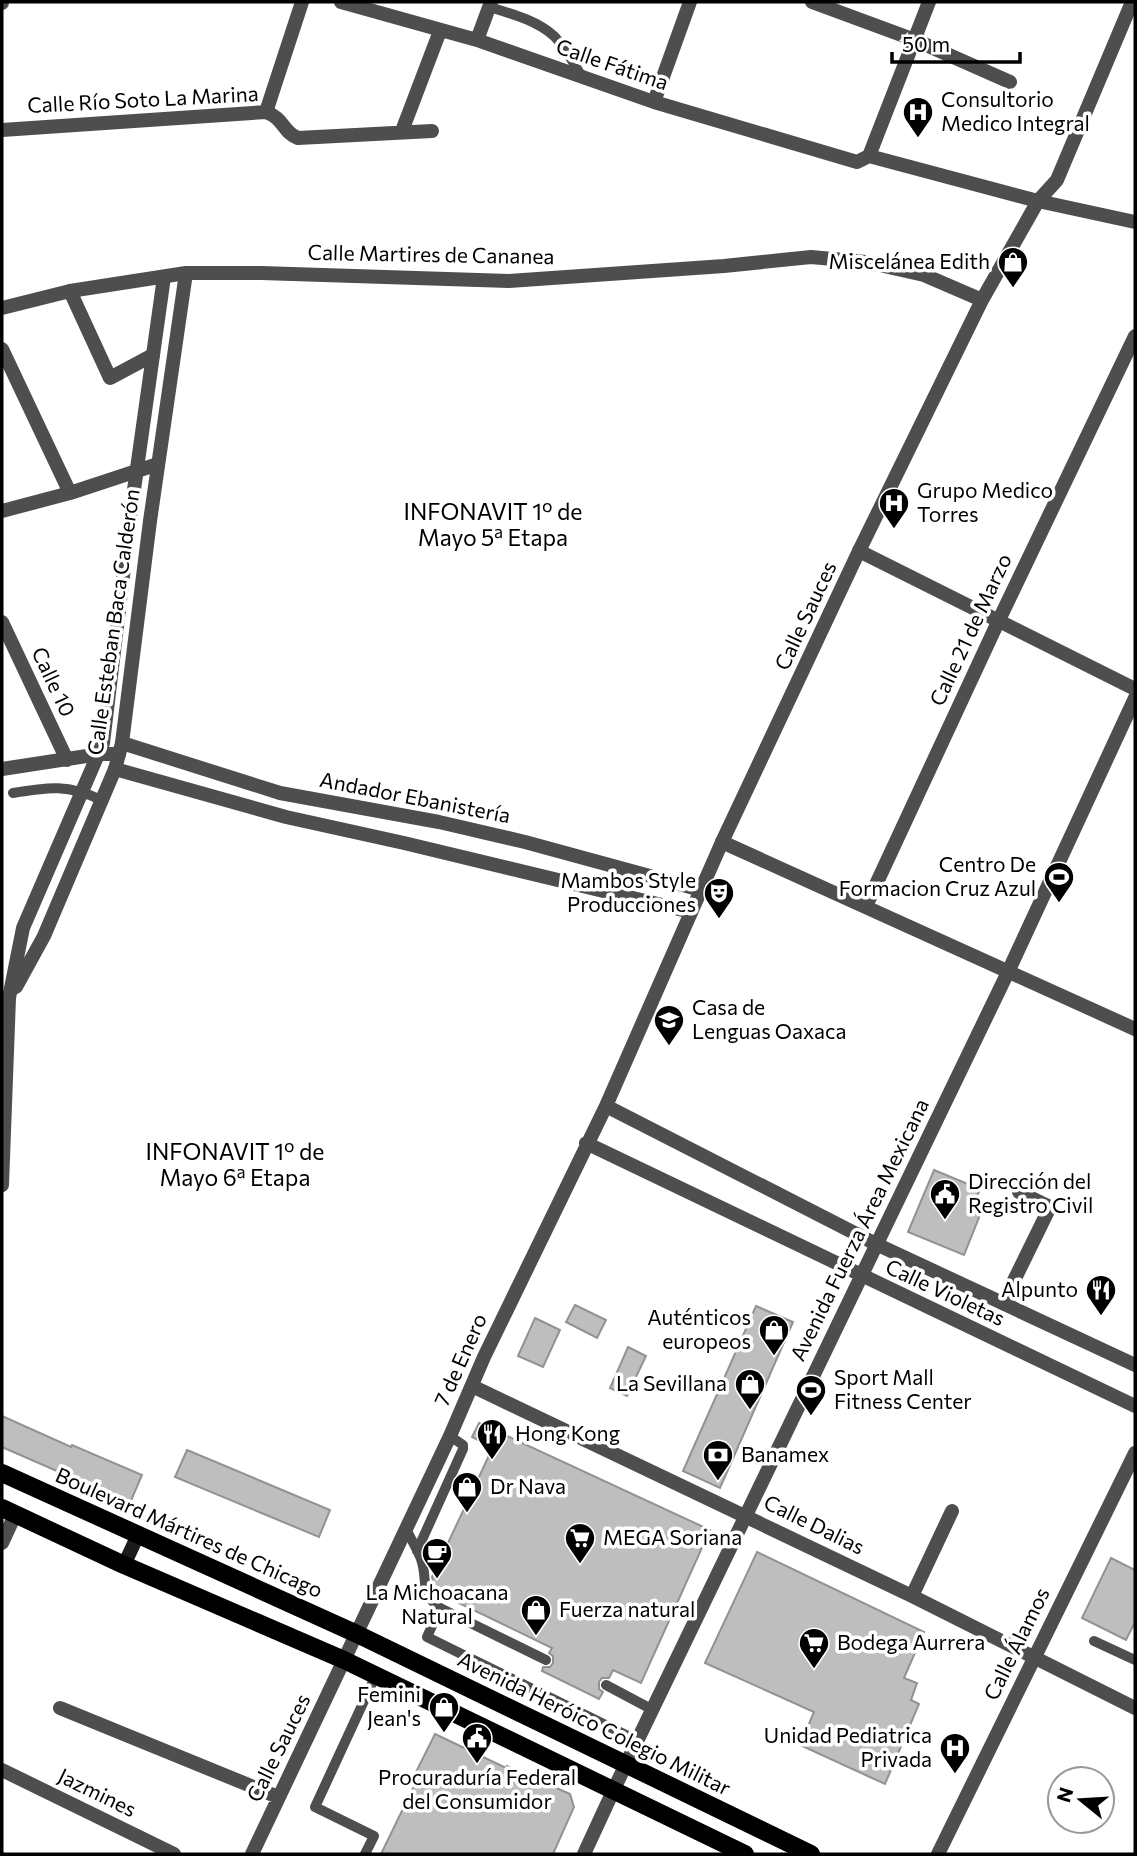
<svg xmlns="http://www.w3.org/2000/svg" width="1137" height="1856" font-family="Commissioner,sans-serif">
	<rect width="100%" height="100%" fill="#fff"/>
	<path fill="#bebebe" stroke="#929292" stroke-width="2" d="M 934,1170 L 980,1189 L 973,1206 L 982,1210 L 964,1255 L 908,1232 Z
		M 575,1305 L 606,1320 L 597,1338 L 566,1322 Z
		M 756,1306 L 793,1322 L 720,1488 L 683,1471 Z
		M 535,1318 L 560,1330 L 543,1367 L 518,1356 Z
		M 628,1347 L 646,1356 L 627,1396 L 610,1388 Z
		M 2,1416 L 71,1447 L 72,1445 L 142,1475 L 130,1503 L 2,1447 Z
		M 479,1423 L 710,1530 L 641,1683 L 613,1670 L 609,1678 L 602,1678 L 599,1682 L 599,1689 L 603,1692 L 599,1699 L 542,1671 L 543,1667 L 550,1667 L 553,1663 L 553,1656 L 549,1653 L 552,1648 L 436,1592 L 432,1577 L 493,1447 L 472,1437 Z
		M 187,1450 L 330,1510 L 319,1537 L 175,1477 Z
		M 757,1552 L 924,1632 L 904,1678 L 917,1683 L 911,1700 L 919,1704 L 885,1784 L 800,1745 L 814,1712 L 705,1663 Z
		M 1111,1558 L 1135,1570 L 1135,1622 L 1126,1640 L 1082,1618 Z
		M 435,1734 L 506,1768 L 507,1766 L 570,1794 L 574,1807 L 553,1854 L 381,1854 L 416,1782 L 412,1780 Z"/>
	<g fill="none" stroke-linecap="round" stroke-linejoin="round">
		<path stroke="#4e4e4e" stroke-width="10" d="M 489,7 C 512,14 536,20 554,36 C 565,47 574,64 582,77
			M 13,793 C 48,787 69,784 101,800
			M 406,1529 C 411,1539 417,1549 421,1559 C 429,1583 418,1591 440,1608
			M 417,1551 L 463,1449 L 463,1445 L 450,1436
			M 1094,1641 L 1135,1660
			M 546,1660 L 440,1608 L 427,1637 L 638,1741
			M 606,1685 L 653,1710
			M 365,1854 L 374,1836 L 315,1807 L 376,1675"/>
		<path stroke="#4e4e4e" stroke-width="14" d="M 341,2 L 477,40 L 654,102 L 857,162 L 869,156
			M 812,2 L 915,40 L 1010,82
			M 2,3 L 2,2
			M 477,40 L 491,2
			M 654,102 L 690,2
			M 266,112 L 302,2
			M 2,130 L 266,112 C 284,118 283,133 298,138 L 432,131
			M 402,131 L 440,31
			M 869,156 L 1038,201 L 1057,180 L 1132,2
			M 869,156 L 929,2
			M 70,291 L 110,378 L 153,355
			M 2,349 L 70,493
			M 2,511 L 70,493 L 158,464
			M 859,551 L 1135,689
			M 2,622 L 67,760
			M 122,743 L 280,793 L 439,822 L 525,842 L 701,890
			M 2,769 L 100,754 L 119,754
			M 115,769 L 286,817 L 404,843 L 691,912
			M 722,842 L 1135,1029
			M 866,906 L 998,622 L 1135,336
			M 1003,1303 L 1050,1207 L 1019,1192
			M 472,1386 L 912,1596 L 1135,1708
			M 2,1543 L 15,1515
			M 912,1596 L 952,1511
			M 60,1708 L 278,1797
			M 2,1770 L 174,1854
			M 252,1854 L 344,1660
			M 584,1854 L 614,1789
			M 938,1854 L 1135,1453"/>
		<path stroke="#4e4e4e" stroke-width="14" d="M 2,308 L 70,291 L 186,273 L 261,273 L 509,281 L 724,266 L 811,257 L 866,262 L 924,275 L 982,300
			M 16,987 L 44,936 L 115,769 L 122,743 L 150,521 L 186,273
			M 606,1106 L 876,1244 L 1135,1365
			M 586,1143 L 1135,1406
			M 2,1185 L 9,998 L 23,928 L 103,743 L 130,518 L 164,277
			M 344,1660 L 450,1436 L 484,1357 L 606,1106 L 722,842 L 859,551 L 982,300 L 1038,201 L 1135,222
			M 614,1789 L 1008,972 L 1135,698"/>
		<path stroke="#1b1b1b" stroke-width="14" d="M 124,1565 L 138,1535"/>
		<path stroke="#000" stroke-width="18" d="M 2,1473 L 357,1634 L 811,1854
			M 2,1508 L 124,1565 L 344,1660 L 745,1854"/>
	</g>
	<defs>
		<g id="hospital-pin" transform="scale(1.575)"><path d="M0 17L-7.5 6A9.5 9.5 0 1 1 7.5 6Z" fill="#000" stroke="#fff"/><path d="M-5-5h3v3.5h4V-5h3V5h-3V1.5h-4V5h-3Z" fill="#fff"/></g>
		<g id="shop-pin" transform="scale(1.575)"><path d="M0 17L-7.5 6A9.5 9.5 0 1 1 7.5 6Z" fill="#000" stroke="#fff"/><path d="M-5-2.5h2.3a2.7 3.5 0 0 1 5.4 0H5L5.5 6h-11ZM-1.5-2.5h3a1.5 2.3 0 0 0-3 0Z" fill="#fff"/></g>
		<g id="stadium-pin" transform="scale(1.575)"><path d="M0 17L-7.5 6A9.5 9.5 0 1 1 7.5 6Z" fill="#000" stroke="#fff"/><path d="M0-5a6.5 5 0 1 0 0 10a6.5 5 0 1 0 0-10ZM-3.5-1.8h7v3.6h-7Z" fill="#fff"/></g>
		<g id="theatre-pin" transform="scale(1.575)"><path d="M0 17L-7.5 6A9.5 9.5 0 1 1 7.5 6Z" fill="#000" stroke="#fff"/><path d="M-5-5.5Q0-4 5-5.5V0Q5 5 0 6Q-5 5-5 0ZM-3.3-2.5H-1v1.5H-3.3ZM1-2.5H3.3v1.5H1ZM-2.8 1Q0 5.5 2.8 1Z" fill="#fff"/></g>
		<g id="school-pin" transform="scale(1.575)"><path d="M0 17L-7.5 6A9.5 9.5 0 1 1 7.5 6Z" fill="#000" stroke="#fff"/><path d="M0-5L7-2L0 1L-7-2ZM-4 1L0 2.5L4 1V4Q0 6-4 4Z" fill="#fff"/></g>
		<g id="civic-pin" transform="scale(1.575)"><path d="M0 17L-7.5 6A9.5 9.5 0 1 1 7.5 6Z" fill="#000" stroke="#fff"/><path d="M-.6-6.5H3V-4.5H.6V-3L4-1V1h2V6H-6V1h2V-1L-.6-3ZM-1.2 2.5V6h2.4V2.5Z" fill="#fff"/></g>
		<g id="restaurant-pin" transform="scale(1.575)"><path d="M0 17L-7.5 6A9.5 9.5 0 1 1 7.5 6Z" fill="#000" stroke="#fff"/><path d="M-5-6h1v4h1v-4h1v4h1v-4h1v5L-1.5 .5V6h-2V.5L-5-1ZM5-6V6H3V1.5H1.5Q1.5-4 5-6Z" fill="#fff"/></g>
		<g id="bank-pin" transform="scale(1.575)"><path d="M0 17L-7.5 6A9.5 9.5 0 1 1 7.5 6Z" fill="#000" stroke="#fff"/><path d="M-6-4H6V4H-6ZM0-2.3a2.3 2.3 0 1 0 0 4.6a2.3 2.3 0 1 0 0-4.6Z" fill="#fff"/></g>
		<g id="supermarket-pin" transform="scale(1.575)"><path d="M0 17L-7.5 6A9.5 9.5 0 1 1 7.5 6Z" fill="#000" stroke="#fff"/><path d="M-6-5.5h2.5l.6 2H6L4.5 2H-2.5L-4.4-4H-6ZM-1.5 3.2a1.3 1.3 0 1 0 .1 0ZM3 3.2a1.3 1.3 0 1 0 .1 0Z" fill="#fff"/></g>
		<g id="cafe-pin" transform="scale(1.575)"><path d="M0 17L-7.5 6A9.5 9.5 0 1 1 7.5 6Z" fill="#000" stroke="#fff"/><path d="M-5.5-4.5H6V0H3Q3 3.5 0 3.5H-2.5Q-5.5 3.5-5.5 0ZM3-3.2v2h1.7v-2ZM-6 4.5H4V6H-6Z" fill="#fff"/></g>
	</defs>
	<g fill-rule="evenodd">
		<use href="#hospital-pin" x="918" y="112"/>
		<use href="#shop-pin" x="1013" y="262"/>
		<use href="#hospital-pin" x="894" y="503"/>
		<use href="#stadium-pin" x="1059" y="877"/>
		<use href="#theatre-pin" x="719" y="893"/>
		<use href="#school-pin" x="669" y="1020"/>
		<use href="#civic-pin" x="945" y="1194"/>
		<use href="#restaurant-pin" x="1101" y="1290"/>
		<use href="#shop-pin" x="774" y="1330"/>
		<use href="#shop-pin" x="750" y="1384"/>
		<use href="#stadium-pin" x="811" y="1390"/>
		<use href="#restaurant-pin" x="492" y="1434"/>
		<use href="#bank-pin" x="718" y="1455"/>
		<use href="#shop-pin" x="467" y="1487"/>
		<use href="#supermarket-pin" x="580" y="1538"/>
		<use href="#cafe-pin" x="437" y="1553"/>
		<use href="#shop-pin" x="536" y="1610"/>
		<use href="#supermarket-pin" x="814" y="1643"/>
		<use href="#shop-pin" x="444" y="1707"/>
		<use href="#civic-pin" x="477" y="1738"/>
		<use href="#hospital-pin" x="955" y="1748"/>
	</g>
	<g text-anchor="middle" stroke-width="7" stroke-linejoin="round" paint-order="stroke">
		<g font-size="21" fill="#000" stroke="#fff">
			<text transform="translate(612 65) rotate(19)" y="7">Calle Fátima</text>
			<text transform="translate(143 100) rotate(-3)" y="7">Calle Río Soto La Marina</text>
			<text transform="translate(431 255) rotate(1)" y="7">Calle Martires de Cananea</text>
			<text transform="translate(806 616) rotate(-65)" y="7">Calle Sauces</text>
			<text transform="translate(114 622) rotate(-82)" y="7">Calle Esteban Baca Calderón</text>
			<text transform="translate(971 630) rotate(-65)" y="7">Calle 21 de Marzo</text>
			<text transform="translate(53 682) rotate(65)" y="7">Calle 10</text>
			<text transform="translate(415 798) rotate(11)" y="7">Andador Ebanistería</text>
			<text transform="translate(860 1230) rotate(-64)" y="7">Avenida Fuerza Área Mexicana</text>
			<text transform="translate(945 1293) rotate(25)" y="7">Calle Violetas</text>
			<text transform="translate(461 1360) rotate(-66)" y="7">7 de Enero</text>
			<text transform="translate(814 1525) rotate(26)" y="7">Calle Dalias</text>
			<text transform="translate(189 1533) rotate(24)" y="7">Boulevard Mártires de Chicago</text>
			<text transform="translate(1017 1644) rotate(-64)" y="7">Calle Álamos</text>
			<text transform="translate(594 1724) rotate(26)" y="7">Avenida Heróico Colegio Militar</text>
			<text transform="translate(279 1748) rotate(-64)" y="7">Calle Sauces</text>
			<text transform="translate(97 1793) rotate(26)" y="7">Jazmines</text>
		</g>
		<g font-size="21" fill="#000" stroke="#fff" text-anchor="start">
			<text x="941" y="107">Consultorio<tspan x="941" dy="24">Medico Integral</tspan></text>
			<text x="990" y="269" text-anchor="end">Miscelánea Edith</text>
			<text x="917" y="498">Grupo Medico<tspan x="917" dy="24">Torres</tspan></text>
			<text x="1036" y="872" text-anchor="end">Centro De<tspan x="1036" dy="24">Formacion Cruz Azul</tspan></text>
			<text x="696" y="888" text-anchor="end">Mambos Style<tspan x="696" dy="24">Producciones</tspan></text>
			<text x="692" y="1015">Casa de<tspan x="692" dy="24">Lenguas Oaxaca</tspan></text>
			<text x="968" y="1189">Dirección del<tspan x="968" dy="24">Registro Civil</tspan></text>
			<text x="1078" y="1297" text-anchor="end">Alpunto</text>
			<text x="751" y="1325" text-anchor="end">Auténticos<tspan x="751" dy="24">europeos</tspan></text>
			<text x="834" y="1385">Sport Mall<tspan x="834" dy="24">Fitness Center</tspan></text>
			<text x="727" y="1391" text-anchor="end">La Sevillana</text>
			<text x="515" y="1441">Hong Kong</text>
			<text x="741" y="1462">Banamex</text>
			<text x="490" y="1494">Dr Nava</text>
			<text x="603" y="1545">MEGA Soriana</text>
			<text x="437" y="1600" text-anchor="middle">La Michoacana<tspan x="437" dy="24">Natural</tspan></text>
			<text x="559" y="1617">Fuerza natural</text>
			<text x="837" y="1650">Bodega Aurrera</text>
			<text x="421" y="1702" text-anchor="end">Femini<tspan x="421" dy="24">Jean's</tspan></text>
			<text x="932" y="1743" text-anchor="end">Unidad Pediatrica<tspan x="932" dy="24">Privada</tspan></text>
			<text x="477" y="1785" text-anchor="middle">Procuraduría Federal<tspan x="477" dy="24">del Consumidor</tspan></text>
		</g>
		<g font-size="23" fill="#000" stroke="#fff">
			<text x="493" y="520">INFONAVIT 1º de<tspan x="493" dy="26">Mayo 5ª Etapa</tspan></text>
			<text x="235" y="1160">INFONAVIT 1º de<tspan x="235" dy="26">Mayo 6ª Etapa</tspan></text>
		</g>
	</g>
	<rect width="1137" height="1856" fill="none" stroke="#000000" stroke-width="7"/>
	<g transform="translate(1081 1800) rotate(288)"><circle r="33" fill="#ffffff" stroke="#999999" stroke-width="2"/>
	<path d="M0-5L12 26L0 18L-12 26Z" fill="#000000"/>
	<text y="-10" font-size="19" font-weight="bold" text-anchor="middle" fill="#000000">N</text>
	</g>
	<path d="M892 52v10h128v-10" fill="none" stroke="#000000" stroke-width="3.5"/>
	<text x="902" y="52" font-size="21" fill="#000000" stroke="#ffffff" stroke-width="5" paint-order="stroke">50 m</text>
</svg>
